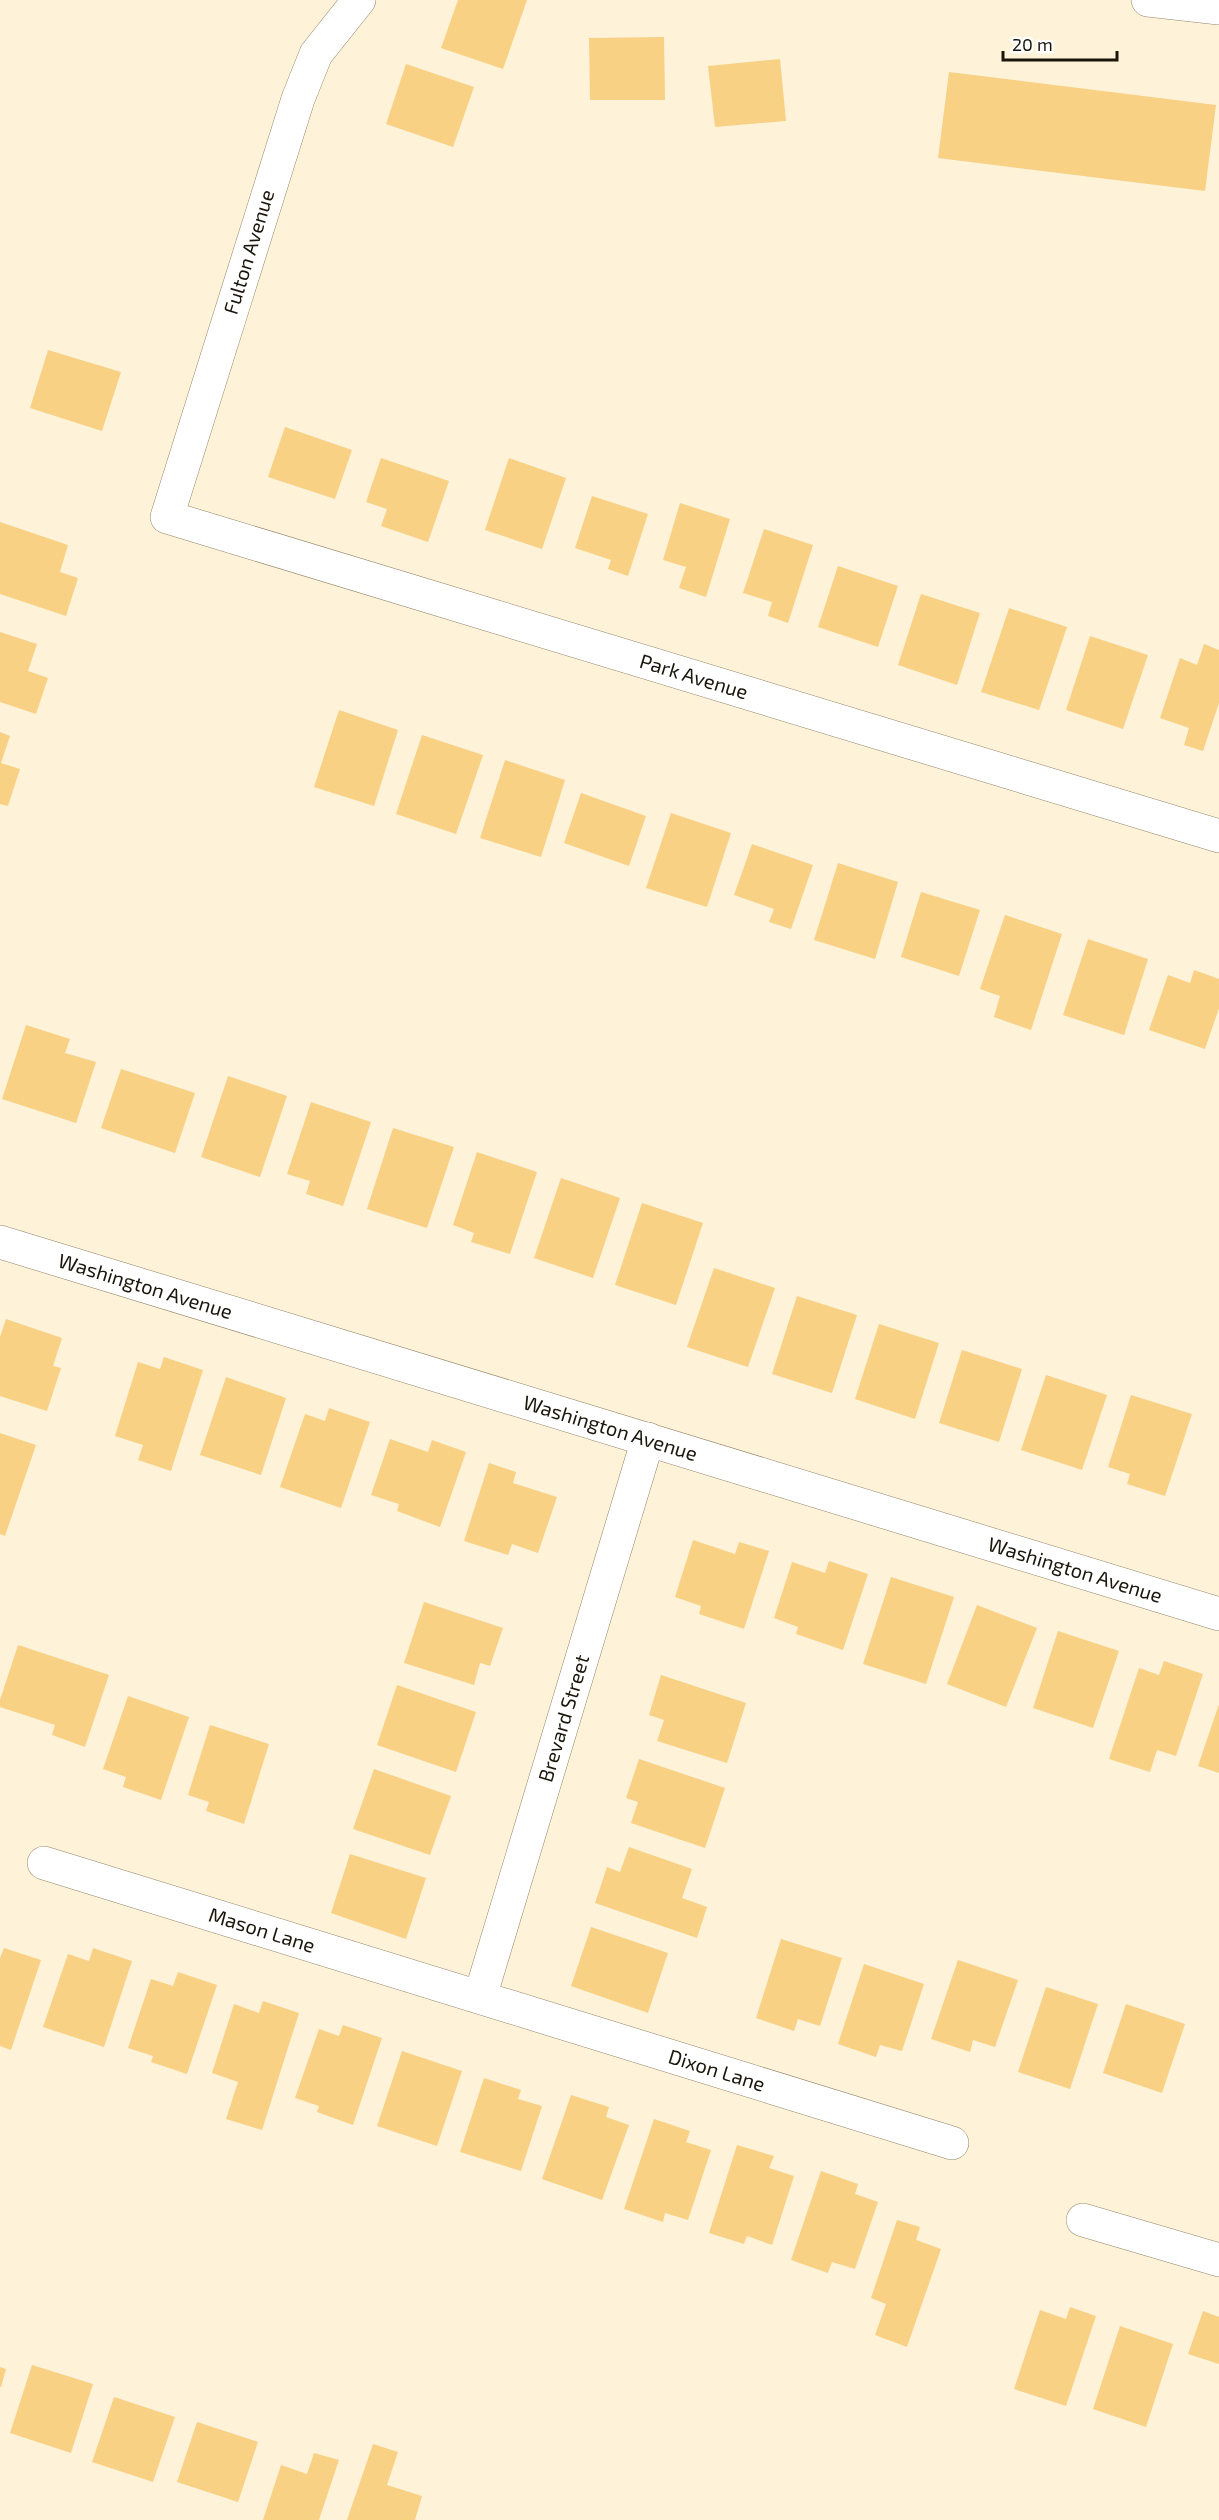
<svg xmlns="http://www.w3.org/2000/svg" width="1219" height="2520" font-family="'Exo 2',sans-serif">
	<rect width="100%" height="100%" fill="#fef2d9"/>
	<path fill="#f8d185" d="M 458,0 L 527,0 L 503,69 L 441,48 Z
		M 664,37 L 665,100 L 590,100 L 589,38 Z
		M 780,59 L 786,121 L 715,127 L 708,66 Z
		M 406,64 L 474,87 L 453,147 L 386,124 Z
		M 949,72 L 1216,105 L 1205,191 L 938,158 Z
		M 48,350 L 121,372 L 102,431 L 30,408 Z
		M 285,427 L 352,450 L 335,499 L 268,477 Z
		M 381,458 L 449,481 L 428,542 L 381,526 L 387,509 L 366,502 Z
		M 509,458 L 566,478 L 542,549 L 485,530 Z
		M 592,496 L 648,514 L 628,576 L 608,569 L 611,560 L 575,548 Z
		M 680,503 L 730,519 L 706,597 L 679,588 L 686,567 L 663,560 Z
		M 0,522 L 68,545 L 60,572 L 78,578 L 66,616 L 0,594 Z
		M 764,529 L 813,545 L 788,623 L 768,616 L 772,602 L 743,593 Z
		M 838,566 L 898,586 L 878,647 L 818,627 Z
		M 921,594 L 980,613 L 957,685 L 898,665 Z
		M 1009,608 L 1067,627 L 1039,710 L 981,692 Z
		M 0,632 L 37,644 L 28,671 L 48,678 L 36,714 L 0,702 Z
		M 1090,636 L 1148,655 L 1123,729 L 1066,710 Z
		M 1204,644 L 1219,650 L 1219,703 L 1203,751 L 1184,745 L 1189,728 L 1160,718 L 1180,658 L 1197,665 Z
		M 339,710 L 398,730 L 374,806 L 314,787 Z
		M 0,732 L 10,736 L 1,763 L 20,769 L 8,806 L 0,804 Z
		M 422,735 L 483,755 L 456,834 L 396,814 Z
		M 505,760 L 565,780 L 541,857 L 480,838 Z
		M 581,793 L 646,816 L 629,866 L 564,843 Z
		M 671,813 L 731,833 L 707,907 L 646,888 Z
		M 752,844 L 813,865 L 791,929 L 769,922 L 774,909 L 734,895 Z
		M 838,863 L 898,882 L 875,959 L 814,940 Z
		M 921,892 L 980,910 L 959,976 L 901,957 Z
		M 1005,915 L 1062,934 L 1031,1030 L 994,1017 L 1000,996 L 980,989 Z
		M 1088,939 L 1148,959 L 1124,1035 L 1063,1015 Z
		M 1194,970 L 1219,979 L 1219,1008 L 1205,1049 L 1149,1030 L 1168,975 L 1190,983 Z
		M 26,1025 L 70,1039 L 65,1053 L 96,1062 L 76,1123 L 2,1099 Z
		M 121,1069 L 195,1093 L 175,1153 L 101,1128 Z
		M 228,1076 L 287,1096 L 260,1177 L 201,1157 Z
		M 311,1102 L 371,1122 L 343,1206 L 306,1194 L 310,1181 L 287,1174 Z
		M 393,1128 L 454,1147 L 427,1228 L 367,1209 Z
		M 477,1152 L 537,1172 L 510,1254 L 471,1242 L 474,1233 L 453,1225 Z
		M 561,1178 L 620,1198 L 593,1278 L 534,1258 Z
		M 642,1203 L 703,1223 L 676,1305 L 615,1285 Z
		M 714,1268 L 775,1288 L 748,1367 L 687,1347 Z
		M 797,1296 L 857,1315 L 832,1393 L 772,1374 Z
		M 6,1319 L 62,1338 L 53,1366 L 61,1368 L 47,1411 L 0,1396 L 0,1337 Z
		M 879,1324 L 939,1343 L 915,1419 L 855,1399 Z
		M 962,1350 L 1022,1369 L 999,1442 L 939,1423 Z
		M 164,1357 L 203,1370 L 171,1471 L 138,1460 L 143,1445 L 115,1436 L 138,1362 L 160,1369 Z
		M 1046,1375 L 1107,1395 L 1082,1470 L 1021,1450 Z
		M 226,1377 L 286,1398 L 261,1475 L 200,1455 Z
		M 1131,1395 L 1192,1414 L 1165,1496 L 1127,1484 L 1130,1474 L 1108,1467 Z
		M 329,1408 L 370,1422 L 341,1508 L 280,1487 L 305,1414 L 325,1421 Z
		M 0,1433 L 36,1445 L 5,1536 L 0,1534 Z
		M 390,1439 L 428,1452 L 432,1440 L 466,1452 L 440,1527 L 397,1511 L 399,1504 L 371,1495 Z
		M 489,1463 L 516,1472 L 513,1483 L 557,1497 L 538,1553 L 512,1544 L 508,1555 L 464,1541 Z
		M 693,1540 L 735,1554 L 739,1542 L 769,1551 L 744,1629 L 699,1614 L 701,1606 L 675,1597 Z
		M 829,1561 L 868,1574 L 843,1650 L 796,1634 L 798,1627 L 774,1618 L 792,1562 L 825,1573 Z
		M 891,1577 L 954,1597 L 926,1684 L 863,1664 Z
		M 424,1602 L 503,1628 L 490,1666 L 480,1663 L 474,1685 L 404,1663 Z
		M 977,1605 L 1037,1628 L 1006,1707 L 947,1684 Z
		M 1058,1631 L 1119,1651 L 1093,1728 L 1033,1708 Z
		M 18,1645 L 109,1675 L 85,1747 L 52,1735 L 55,1725 L 0,1707 L 0,1700 Z
		M 1164,1661 L 1203,1674 L 1176,1756 L 1157,1750 L 1150,1772 L 1109,1759 L 1139,1668 L 1159,1675 Z
		M 661,1675 L 746,1703 L 727,1763 L 657,1741 L 664,1720 L 649,1715 Z
		M 397,1685 L 476,1712 L 456,1772 L 377,1745 Z
		M 128,1696 L 189,1717 L 161,1800 L 123,1787 L 126,1777 L 103,1769 Z
		M 1219,1704 L 1219,1773 L 1198,1766 Z
		M 210,1725 L 269,1744 L 244,1824 L 206,1811 L 209,1802 L 188,1795 Z
		M 639,1759 L 725,1788 L 705,1848 L 631,1823 L 638,1802 L 626,1798 Z
		M 374,1769 L 451,1796 L 430,1855 L 353,1829 Z
		M 629,1847 L 692,1869 L 682,1898 L 707,1907 L 697,1938 L 595,1903 L 607,1867 L 620,1872 Z
		M 350,1854 L 426,1878 L 406,1939 L 331,1913 Z
		M 591,1927 L 668,1953 L 648,2013 L 571,1986 Z
		M 781,1939 L 842,1958 L 820,2026 L 798,2019 L 794,2031 L 756,2018 Z
		M 4,1948 L 41,1960 L 11,2050 L 0,2046 L 0,1958 Z
		M 93,1948 L 132,1961 L 104,2047 L 43,2027 L 68,1954 L 89,1961 Z
		M 958,1960 L 1018,1980 L 995,2047 L 973,2040 L 970,2052 L 931,2039 Z
		M 864,1964 L 924,1984 L 902,2051 L 880,2045 L 876,2057 L 838,2044 Z
		M 178,1972 L 217,1985 L 187,2074 L 151,2062 L 153,2056 L 128,2048 L 151,1979 L 173,1986 Z
		M 1046,1987 L 1098,2004 L 1070,2089 L 1018,2072 Z
		M 263,2001 L 299,2013 L 262,2130 L 226,2119 L 238,2082 L 212,2073 L 234,2004 L 259,2013 Z
		M 1126,2004 L 1185,2024 L 1162,2093 L 1103,2073 Z
		M 343,2025 L 382,2038 L 353,2125 L 317,2112 L 319,2106 L 295,2098 L 319,2029 L 339,2036 Z
		M 402,2051 L 462,2071 L 437,2146 L 377,2126 Z
		M 484,2078 L 521,2090 L 518,2099 L 542,2106 L 521,2171 L 460,2152 Z
		M 571,2095 L 609,2107 L 606,2117 L 629,2125 L 602,2200 L 542,2179 Z
		M 654,2119 L 690,2131 L 686,2142 L 711,2150 L 688,2220 L 665,2213 L 663,2222 L 624,2209 Z
		M 737,2145 L 774,2156 L 769,2168 L 794,2176 L 772,2245 L 747,2236 L 744,2244 L 709,2233 Z
		M 821,2171 L 858,2184 L 855,2194 L 878,2202 L 855,2269 L 832,2262 L 828,2273 L 791,2260 Z
		M 897,2220 L 920,2227 L 916,2240 L 941,2249 L 907,2347 L 875,2335 L 886,2304 L 871,2298 Z
		M 1070,2307 L 1096,2316 L 1066,2406 L 1014,2389 L 1040,2310 L 1066,2319 Z
		M 1203,2311 L 1219,2317 L 1219,2364 L 1188,2354 Z
		M 1120,2326 L 1173,2344 L 1146,2427 L 1093,2409 Z
		M 32,2365 L 93,2384 L 71,2453 L 10,2433 Z
		M 0,2367 L 6,2369 L 1,2387 L 0,2387 Z
		M 114,2397 L 175,2417 L 153,2482 L 92,2462 Z
		M 197,2422 L 258,2442 L 238,2502 L 177,2482 Z
		M 373,2444 L 398,2452 L 387,2485 L 422,2496 L 415,2520 L 347,2520 Z
		M 314,2453 L 339,2460 L 319,2520 L 263,2520 L 281,2465 L 307,2474 Z"/>
	<g fill="none" stroke-linecap="round" stroke-linejoin="round">
		<g stroke="#948569" stroke-width="34">
			<g id="minor">
				<path id="s1" d="M 359,0 L 316,54 L 298,99 L 167,517 L 1219,836"/>
				<path d="M 1148,0 L 1219,8"/>
				<path id="s2" d="M 0,1242 L 1219,1614"/>
				<path id="s3" d="M 44,1863 L 952,2143"/>
				<path id="s4" d="M 480,1997 L 648,1439"/>
				<path d="M 1083,2220 L 1219,2260"/>
			</g>
		</g>
		<use href="#minor" stroke="#fff" stroke-width="33"/>
	</g>
	<g text-anchor="middle" stroke-width="5" stroke-linejoin="round" paint-order="stroke">
		<g font-size="20" fill="#1b160b" stroke="#fff">
			<text transform="translate(249 252) rotate(-73)" y="7">Fulton Avenue</text>
			<text dy="7" stroke="none"><textPath href="#s1" startOffset="1106">Park Avenue</textPath></text>
			<text dy="7" stroke="none"><textPath href="#s2" startOffset="152">Washington Avenue</textPath></text>
			<text dy="7" stroke="none"><textPath href="#s2" startOffset="638">Washington Avenue</textPath></text>
			<text dy="7" stroke="none"><textPath href="#s2" startOffset="1124">Washington Avenue</textPath></text>
			<text dy="7" stroke="none"><textPath href="#s4" startOffset="291">Brevard Street</textPath></text>
			<text dy="7" stroke="none"><textPath href="#s3" startOffset="228">Mason Lane</textPath></text>
			<text dy="7" stroke="none"><textPath href="#s3" startOffset="704">Dixon Lane</textPath></text>
		</g>
	</g>
	<path d="M1003 51v9h114v-9" fill="none" stroke="#1b160b" stroke-width="3"/>
	<text x="1012" y="51" font-size="18" fill="#1b160b" stroke="#ffffff" stroke-width="4.5" paint-order="stroke">20 m</text>
</svg>
